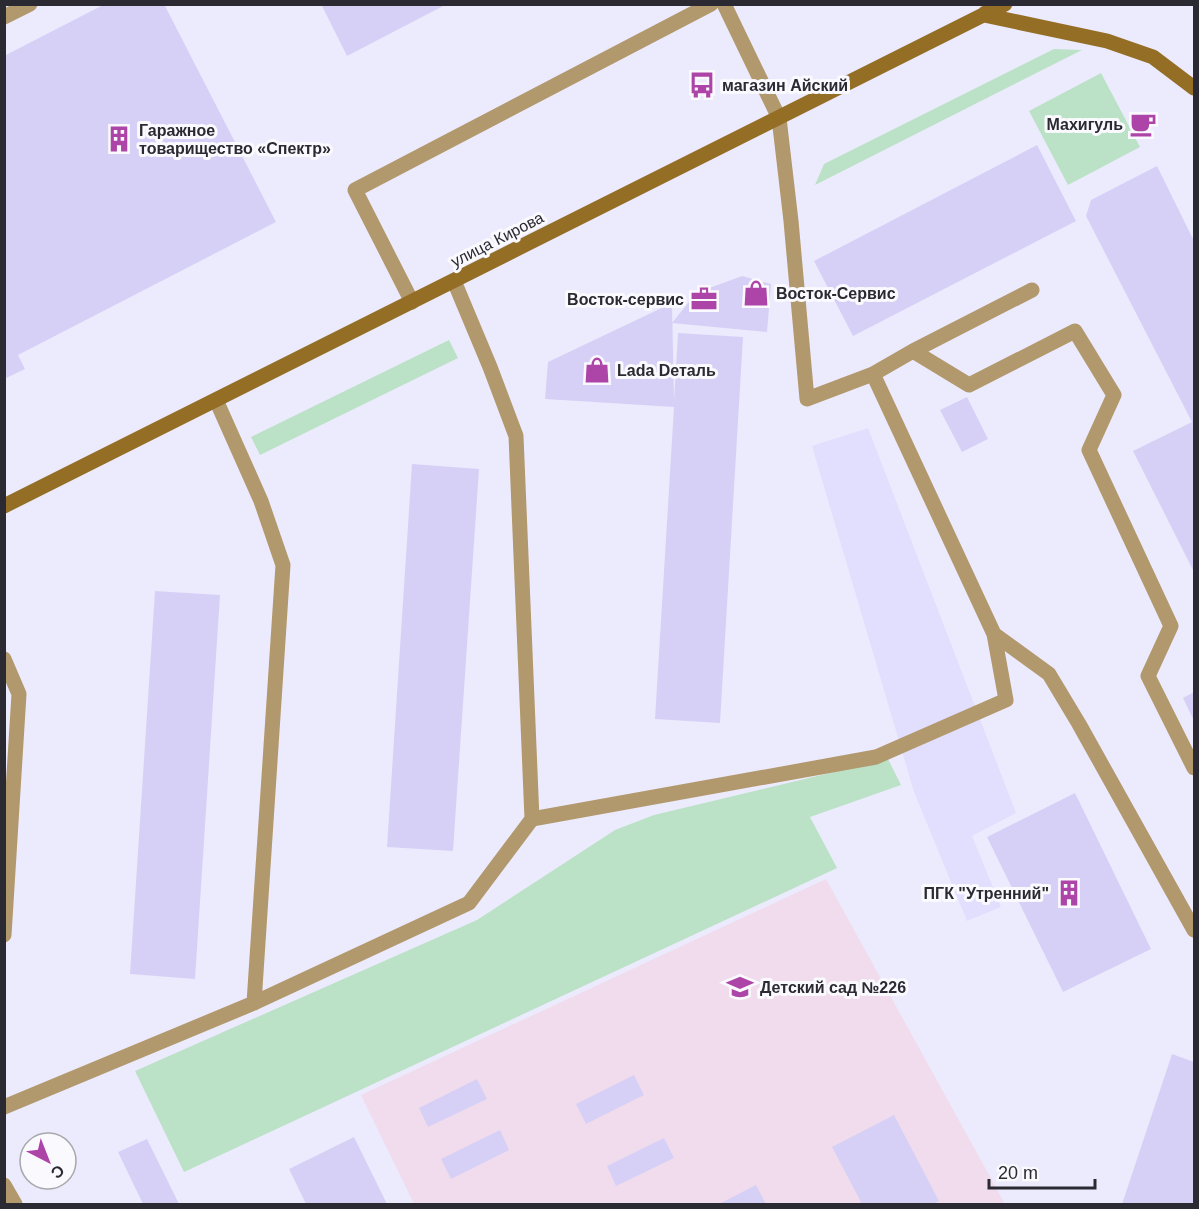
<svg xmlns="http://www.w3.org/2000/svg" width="1199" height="1209" font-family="Helvetica,sans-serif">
	<rect width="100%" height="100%" fill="#ecebfd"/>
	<path fill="#e2dffe" d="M 868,428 L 1016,813 L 972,836 L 1001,907 L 967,921 L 914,792 L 812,446 Z"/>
	<path fill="#f0dced" d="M 826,879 L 1005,1204 L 414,1204 L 361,1095 Z"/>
	<path fill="#bbe2c6" d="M 1054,49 L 1082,50 L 815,185 L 824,164 Z
		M 1101,73 L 1140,147 L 1068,185 L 1029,111 Z
		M 449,340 L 458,358 L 260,455 L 251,437 Z
		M 888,759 L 901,785 L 810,817 L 837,868 L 184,1172 L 135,1071 L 477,920 L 615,830 L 654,815 Z"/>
	<path fill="#d6d0f6" d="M 105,4 L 164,4 L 276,222 L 18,355 L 25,369 L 4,379 L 4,56 Z
		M 321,4 L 447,4 L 347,56 Z
		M 1037,145 L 1076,221 L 853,336 L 814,261 Z
		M 1157,166 L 1194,241 L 1194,572 L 1133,451 L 1192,422 L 1086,216 L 1091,200 Z
		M 742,276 L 771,284 L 767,332 L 672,323 L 696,293 Z
		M 672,303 L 674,401 L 678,333 L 743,337 L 720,723 L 655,719 L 674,407 L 545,399 L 548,362 Z
		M 967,397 L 988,439 L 962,452 L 940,410 Z
		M 412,464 L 479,469 L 453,851 L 387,847 Z
		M 155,591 L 220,595 L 195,979 L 130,974 Z
		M 1194,692 L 1194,721 L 1183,698 Z
		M 1075,793 L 1151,949 L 1063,992 L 987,837 Z
		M 1172,1054 L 1194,1062 L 1194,1204 L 1122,1204 Z
		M 634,1075 L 644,1095 L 586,1124 L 576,1104 Z
		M 477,1079 L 487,1099 L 428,1127 L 419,1108 Z
		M 894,1115 L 939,1201 L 932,1204 L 857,1204 L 861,1202 L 832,1147 Z
		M 500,1130 L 509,1150 L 451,1179 L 441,1159 Z
		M 354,1137 L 387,1204 L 306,1204 L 289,1169 Z
		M 664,1138 L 674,1158 L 616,1186 L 607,1166 Z
		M 147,1139 L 179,1204 L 143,1204 L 118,1152 Z
		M 756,1185 L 766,1204 L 719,1204 Z"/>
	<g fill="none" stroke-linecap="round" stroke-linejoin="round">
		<path stroke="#b2986d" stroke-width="15" d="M 724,4 L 779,118 L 791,221 L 807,399 L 873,374 L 994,634 L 1049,674 L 1079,724 L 1194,930
			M 4,17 L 30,4
			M 454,281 L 490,367 L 516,436 L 532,819
			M 1032,290 L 913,351 L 969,385 L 1075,331 L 1114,395 L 1089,450 L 1171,626 L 1148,676 L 1194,768
			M 412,302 L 355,190 L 711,4
			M 873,374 L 913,351
			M 216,400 L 261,501 L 283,565 L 254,1003
			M 4,659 L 19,694 L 4,935
			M 4,1107 L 254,1003 L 469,903 L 532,819 L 876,757 L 1006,700 L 994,634
			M 4,1185 L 15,1204"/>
		<path stroke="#946e25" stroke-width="15" d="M 985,13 L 984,15 L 1107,41 L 1153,57 L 1194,88
			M 4,506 L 1005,4"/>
	</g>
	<defs>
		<g id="bus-bare" transform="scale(2.07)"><path d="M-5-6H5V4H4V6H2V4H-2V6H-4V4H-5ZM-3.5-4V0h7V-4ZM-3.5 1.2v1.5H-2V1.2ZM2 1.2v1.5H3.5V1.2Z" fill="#ad44a7" stroke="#fafafe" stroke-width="2.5" paint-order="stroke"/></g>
		<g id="cafe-bare" transform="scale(2.07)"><path d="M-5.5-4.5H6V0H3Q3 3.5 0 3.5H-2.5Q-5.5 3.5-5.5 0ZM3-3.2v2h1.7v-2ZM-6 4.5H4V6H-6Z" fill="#ad44a7" stroke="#fafafe" stroke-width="2.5" paint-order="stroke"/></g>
		<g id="building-bare" transform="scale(2.07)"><path d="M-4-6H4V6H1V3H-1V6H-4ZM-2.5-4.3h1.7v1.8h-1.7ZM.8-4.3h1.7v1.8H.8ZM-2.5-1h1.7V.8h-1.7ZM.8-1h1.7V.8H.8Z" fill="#ad44a7" stroke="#fafafe" stroke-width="2.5" paint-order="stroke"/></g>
		<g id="shop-bare" transform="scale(2.07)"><path d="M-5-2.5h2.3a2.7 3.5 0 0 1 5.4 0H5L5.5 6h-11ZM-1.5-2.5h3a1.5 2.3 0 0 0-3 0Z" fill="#ad44a7" stroke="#fafafe" stroke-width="2.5" paint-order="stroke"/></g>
		<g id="office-bare" transform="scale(2.07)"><path d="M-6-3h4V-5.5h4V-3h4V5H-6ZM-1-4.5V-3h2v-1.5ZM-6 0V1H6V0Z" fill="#ad44a7" stroke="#fafafe" stroke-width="2.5" paint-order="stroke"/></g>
		<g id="school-bare" transform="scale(2.07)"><path d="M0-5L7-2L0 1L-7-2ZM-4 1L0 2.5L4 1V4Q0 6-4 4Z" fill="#ad44a7" stroke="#fafafe" stroke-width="2.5" paint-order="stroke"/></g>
	</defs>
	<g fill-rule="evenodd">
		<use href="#bus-bare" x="702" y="85"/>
		<use href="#cafe-bare" x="1143" y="124"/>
		<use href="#building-bare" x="119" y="139"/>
		<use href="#shop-bare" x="756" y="293"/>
		<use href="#office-bare" x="704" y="299"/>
		<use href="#shop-bare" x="597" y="370"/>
		<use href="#building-bare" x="1069" y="893"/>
		<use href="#school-bare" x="740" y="987"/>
	</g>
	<g text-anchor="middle" stroke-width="6" stroke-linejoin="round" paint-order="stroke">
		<g font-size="16" font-weight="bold" fill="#2b2a32" stroke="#fafafe" text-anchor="start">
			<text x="722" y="91">магазин Айский</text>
			<text x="1123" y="130" text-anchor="end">Махигуль</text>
			<text x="139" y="136">Гаражное<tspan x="139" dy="18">товарищество «Спектр»</tspan></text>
			<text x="776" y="299">Восток-Сервис</text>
			<text x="684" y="305" text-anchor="end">Восток-сервис</text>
			<text x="617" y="376">Lada Dеталь</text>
			<text x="1049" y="899" text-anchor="end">ПГК "Утренний"</text>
			<text x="760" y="993">Детский сад №226</text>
		</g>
		<g font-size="16" fill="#2b2a32" stroke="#fafafe">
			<text transform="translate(497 239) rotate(-27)" y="6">улица Кирова</text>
		</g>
	</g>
	<rect width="1199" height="1209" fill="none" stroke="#2b2a32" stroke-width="12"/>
	<g transform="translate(48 1161) rotate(138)"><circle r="28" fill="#fafafe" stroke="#a7a7ac" stroke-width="1.5"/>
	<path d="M0-4.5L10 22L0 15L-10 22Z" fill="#ad44a7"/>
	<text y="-9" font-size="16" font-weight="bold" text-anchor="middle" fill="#2b2a32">С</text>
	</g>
	<path d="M989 1179v9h106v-9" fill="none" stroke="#2b2a32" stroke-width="3"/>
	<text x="998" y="1179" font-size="18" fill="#2b2a32" stroke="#fafafe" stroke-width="4.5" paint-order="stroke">20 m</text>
</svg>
